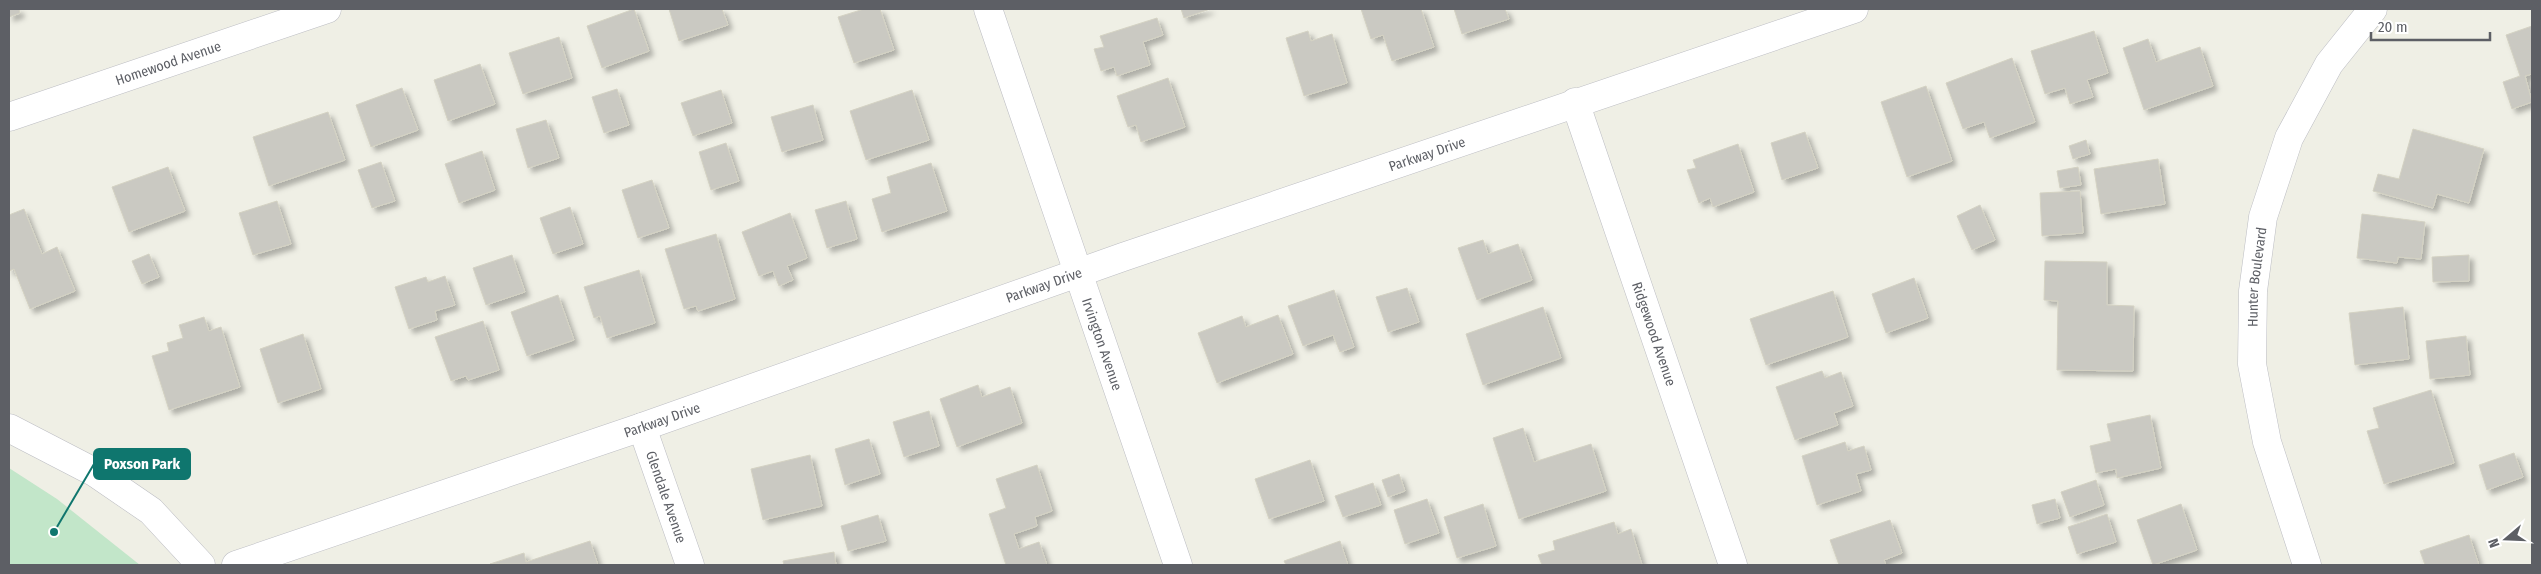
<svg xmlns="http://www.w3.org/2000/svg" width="2541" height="574" font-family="'Fira Sans Condensed',sans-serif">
	<defs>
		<filter id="shadow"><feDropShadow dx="4.5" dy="4.5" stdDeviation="2.5" flood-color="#0004"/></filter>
	</defs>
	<rect width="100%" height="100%" fill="#efefe5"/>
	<path fill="#c2e6c9" d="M 9,468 L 57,499 L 140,565 L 9,565 Z"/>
	<path fill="#cac9c2" stroke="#d4d2c3" filter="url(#shadow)" d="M 9,9 L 19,9 L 20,13 L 9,17 Z
		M 634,9 L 649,51 L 602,68 L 587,26 Z
		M 669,9 L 722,9 L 728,25 L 679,41 Z
		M 864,9 L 880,9 L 894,50 L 854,63 L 838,17 Z
		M 1181,9 L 1210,9 L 1184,18 Z
		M 1361,9 L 1421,9 L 1434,47 L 1392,61 L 1383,35 L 1371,39 Z
		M 1454,9 L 1505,9 L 1509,19 L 1462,34 Z
		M 1157,18 L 1163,35 L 1143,42 L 1150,65 L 1117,76 L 1114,67 L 1101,71 L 1094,49 L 1104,47 L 1100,36 Z
		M 2532,26 L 2532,74 L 2525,76 L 2532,102 L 2512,109 L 2503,82 L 2520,76 L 2506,35 Z
		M 1308,31 L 1311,41 L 1332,34 L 1347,83 L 1304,96 L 1286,38 Z
		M 2094,31 L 2108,73 L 2087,80 L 2093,97 L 2070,104 L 2065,88 L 2045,94 L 2031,51 Z
		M 559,37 L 572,78 L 523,94 L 509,53 Z
		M 2148,39 L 2156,62 L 2200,47 L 2213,86 L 2144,110 L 2123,48 Z
		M 2012,58 L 2035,122 L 1990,138 L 1984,122 L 1963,129 L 1946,83 Z
		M 480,64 L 495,104 L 448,121 L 434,80 Z
		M 1168,78 L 1185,127 L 1141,142 L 1136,125 L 1128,127 L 1117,96 Z
		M 1926,86 L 1952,161 L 1907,177 L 1881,102 Z
		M 402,88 L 418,130 L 371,147 L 356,105 Z
		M 617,89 L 629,125 L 604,133 L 592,97 Z
		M 721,90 L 732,123 L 693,136 L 681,103 Z
		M 912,90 L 929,140 L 866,160 L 850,111 Z
		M 813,105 L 823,140 L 782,152 L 771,117 Z
		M 328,112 L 345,160 L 269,186 L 253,137 Z
		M 546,120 L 559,158 L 528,168 L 516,129 Z
		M 2413,129 L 2484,149 L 2469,203 L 2437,194 L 2433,208 L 2373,191 L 2378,174 L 2399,179 Z
		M 1805,132 L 1818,168 L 1782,180 L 1771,143 Z
		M 2086,140 L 2090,154 L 2073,159 L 2069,146 Z
		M 726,143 L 739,181 L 711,190 L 699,152 Z
		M 1738,144 L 1754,192 L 1713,207 L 1710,198 L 1699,203 L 1687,170 L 1696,168 L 1693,160 Z
		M 482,151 L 495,190 L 459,203 L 445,164 Z
		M 2158,159 L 2165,204 L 2101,214 L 2094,169 Z
		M 381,162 L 395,201 L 372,208 L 358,170 Z
		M 931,163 L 947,211 L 882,232 L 872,199 L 891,193 L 887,177 Z
		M 168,167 L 185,211 L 129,232 L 112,187 Z
		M 2078,167 L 2081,185 L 2060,188 L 2057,171 Z
		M 652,180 L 669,228 L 638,238 L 622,190 Z
		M 2080,191 L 2083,233 L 2042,236 L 2040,193 Z
		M 277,201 L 291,244 L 253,255 L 239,213 Z
		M 846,201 L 857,239 L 827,248 L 815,210 Z
		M 1980,205 L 1995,240 L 1972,250 L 1957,216 Z
		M 570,207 L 583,244 L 553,254 L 540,218 Z
		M 24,209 L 42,254 L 57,247 L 75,291 L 30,309 L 14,269 L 9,271 L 9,215 Z
		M 790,213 L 807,258 L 787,266 L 793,280 L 779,286 L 773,271 L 759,276 L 742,232 Z
		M 2362,214 L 2425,222 L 2421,259 L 2398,257 L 2397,263 L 2357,258 Z
		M 716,234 L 735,299 L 698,311 L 696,306 L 684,309 L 665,249 Z
		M 1483,240 L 1488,254 L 1518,244 L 1532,280 L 1477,300 L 1458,248 Z
		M 149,254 L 159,277 L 142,284 L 132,261 Z
		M 512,255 L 525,292 L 486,305 L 473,268 Z
		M 2469,255 L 2469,281 L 2433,282 L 2432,257 Z
		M 2045,261 L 2107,262 L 2107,305 L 2134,306 L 2133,371 L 2057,370 L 2058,301 L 2044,300 Z
		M 639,270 L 655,323 L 607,338 L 600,316 L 594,318 L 584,287 Z
		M 445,276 L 455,305 L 435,311 L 437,320 L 409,329 L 395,287 L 426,277 L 428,282 Z
		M 1914,278 L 1928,318 L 1886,333 L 1872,294 Z
		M 1407,288 L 1419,322 L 1388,332 L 1376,297 Z
		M 1334,290 L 1354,347 L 1340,352 L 1333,335 L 1303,346 L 1288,306 Z
		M 1833,291 L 1848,337 L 1766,365 L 1750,319 Z
		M 558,295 L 574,340 L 527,356 L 511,312 Z
		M 1543,307 L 1561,358 L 1483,385 L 1466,334 Z
		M 2403,307 L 2409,359 L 2355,365 L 2349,313 Z
		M 1278,315 L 1293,354 L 1217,383 L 1198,333 L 1242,316 L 1246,327 Z
		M 204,317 L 209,331 L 221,327 L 240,387 L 169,410 L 152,356 L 169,351 L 167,343 L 183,338 L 179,325 Z
		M 483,321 L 499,370 L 468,380 L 466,376 L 451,381 L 435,337 Z
		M 303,334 L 321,389 L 278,403 L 260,349 Z
		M 2466,336 L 2470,375 L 2430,379 L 2426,341 Z
		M 1822,371 L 1825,378 L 1841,372 L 1853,406 L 1834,413 L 1838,425 L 1795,440 L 1776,387 Z
		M 978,385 L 982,397 L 1010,387 L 1022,423 L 957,447 L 940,399 Z
		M 2431,390 L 2454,463 L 2384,484 L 2367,431 L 2379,428 L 2373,408 Z
		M 929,411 L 939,446 L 904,457 L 893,422 Z
		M 2150,415 L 2161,468 L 2117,478 L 2116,469 L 2096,473 L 2090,446 L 2111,441 L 2107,424 Z
		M 1523,428 L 1534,462 L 1591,444 L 1606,491 L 1519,519 L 1493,438 Z
		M 869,439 L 880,474 L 845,485 L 835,449 Z
		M 1845,442 L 1848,451 L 1864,446 L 1871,470 L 1856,474 L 1861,491 L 1817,505 L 1802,456 Z
		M 2514,453 L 2523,477 L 2487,490 L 2479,465 Z
		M 810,455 L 822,506 L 763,520 L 751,469 Z
		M 1310,460 L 1324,501 L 1269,519 L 1255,479 Z
		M 1037,465 L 1052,511 L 1035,517 L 1037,526 L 1014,534 L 1019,549 L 1039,542 L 1047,565 L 1006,565 L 989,514 L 1006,508 L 996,479 Z
		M 1399,474 L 1405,491 L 1388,497 L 1382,480 Z
		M 2096,480 L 2104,505 L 2070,517 L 2061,492 Z
		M 1373,483 L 1381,505 L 1343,517 L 1335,496 Z
		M 1427,499 L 1439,533 L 1405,544 L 1394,510 Z
		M 2055,499 L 2060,518 L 2037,524 L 2032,505 Z
		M 1483,504 L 1496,546 L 1457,558 L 1444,517 Z
		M 2181,504 L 2197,550 L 2153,565 L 2137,520 Z
		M 2107,514 L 2116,542 L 2077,554 L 2068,527 Z
		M 878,515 L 886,541 L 848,551 L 841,526 Z
		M 1890,520 L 1902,553 L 1884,560 L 1886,565 L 1839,565 L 1830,540 Z
		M 1614,522 L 1618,534 L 1631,529 L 1642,565 L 1542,565 L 1538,555 L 1555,550 L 1553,541 Z
		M 2469,535 L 2479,565 L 2425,565 L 2420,551 Z
		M 590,541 L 598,565 L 490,564 L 524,553 L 526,562 Z
		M 1340,541 L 1348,565 L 1286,565 L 1284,561 Z
		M 834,552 L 836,565 L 784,565 L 783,561 Z"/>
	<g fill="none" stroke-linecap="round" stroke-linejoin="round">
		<g stroke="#bcbdc3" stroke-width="29">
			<g id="minor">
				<path id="s1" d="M 988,9 C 1050,195 1115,380 1178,565"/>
				<path id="s2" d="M 1575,102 L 1733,565"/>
				<path id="s3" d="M 9,117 L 327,9"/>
				<path id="s4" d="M 642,427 L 690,565"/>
				<path d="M 9,428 L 94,472 L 151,511 L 201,565"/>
				<path id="s5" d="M 236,565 L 642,427 L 1123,257 L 1854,9"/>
				<path id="s6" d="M 2307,565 L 2267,442 L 2252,364 L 2253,291 L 2263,217 L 2289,138 L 2329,64 L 2373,9"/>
			</g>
		</g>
		<use href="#minor" stroke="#fff" stroke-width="28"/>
	</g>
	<g text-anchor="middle" stroke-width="4.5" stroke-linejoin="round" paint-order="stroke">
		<g font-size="14" fill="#5d5f65" stroke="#fff">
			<text dy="5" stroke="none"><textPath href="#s3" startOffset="168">Homewood Avenue</textPath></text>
			<text dy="5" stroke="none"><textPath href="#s5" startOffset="1260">Parkway Drive</textPath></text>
			<text dy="5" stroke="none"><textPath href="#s6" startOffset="296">Hunter Boulevard</textPath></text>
			<text dy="5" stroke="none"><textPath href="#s5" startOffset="855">Parkway Drive</textPath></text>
			<text dy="5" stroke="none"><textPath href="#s2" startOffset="245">Ridgewood Avenue</textPath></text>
			<text dy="5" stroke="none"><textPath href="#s1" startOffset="354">Irvington Avenue</textPath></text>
			<text dy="5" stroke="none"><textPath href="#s5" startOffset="450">Parkway Drive</textPath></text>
			<text dy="5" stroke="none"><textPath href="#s4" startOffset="74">Glendale Avenue</textPath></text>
		</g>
	</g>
	<path fill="none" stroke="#0f766e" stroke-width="2" d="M54 532L94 464"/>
	<circle fill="#0f766e" stroke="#fff" stroke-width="2" cx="54" cy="532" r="5"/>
	<rect fill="#0f766e" stroke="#0f766e" stroke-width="2" x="94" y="449" width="96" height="30" rx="5"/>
	<g font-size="15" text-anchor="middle" font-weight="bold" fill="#fff">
		<text x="142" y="469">Poxson Park</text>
	</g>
	<rect width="2541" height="574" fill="none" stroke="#5d5f65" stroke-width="20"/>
	<g transform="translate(2506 539) rotate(251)" stroke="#ffffff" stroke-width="4" paint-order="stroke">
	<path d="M0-4L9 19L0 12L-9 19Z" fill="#5d5f65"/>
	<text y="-8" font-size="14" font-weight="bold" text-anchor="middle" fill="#5d5f65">N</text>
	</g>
	<path d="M2371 32v8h119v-8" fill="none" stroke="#5d5f65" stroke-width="2.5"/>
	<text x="2378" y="32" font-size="15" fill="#5d5f65" stroke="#ffffff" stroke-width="4" paint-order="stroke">20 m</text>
</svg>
